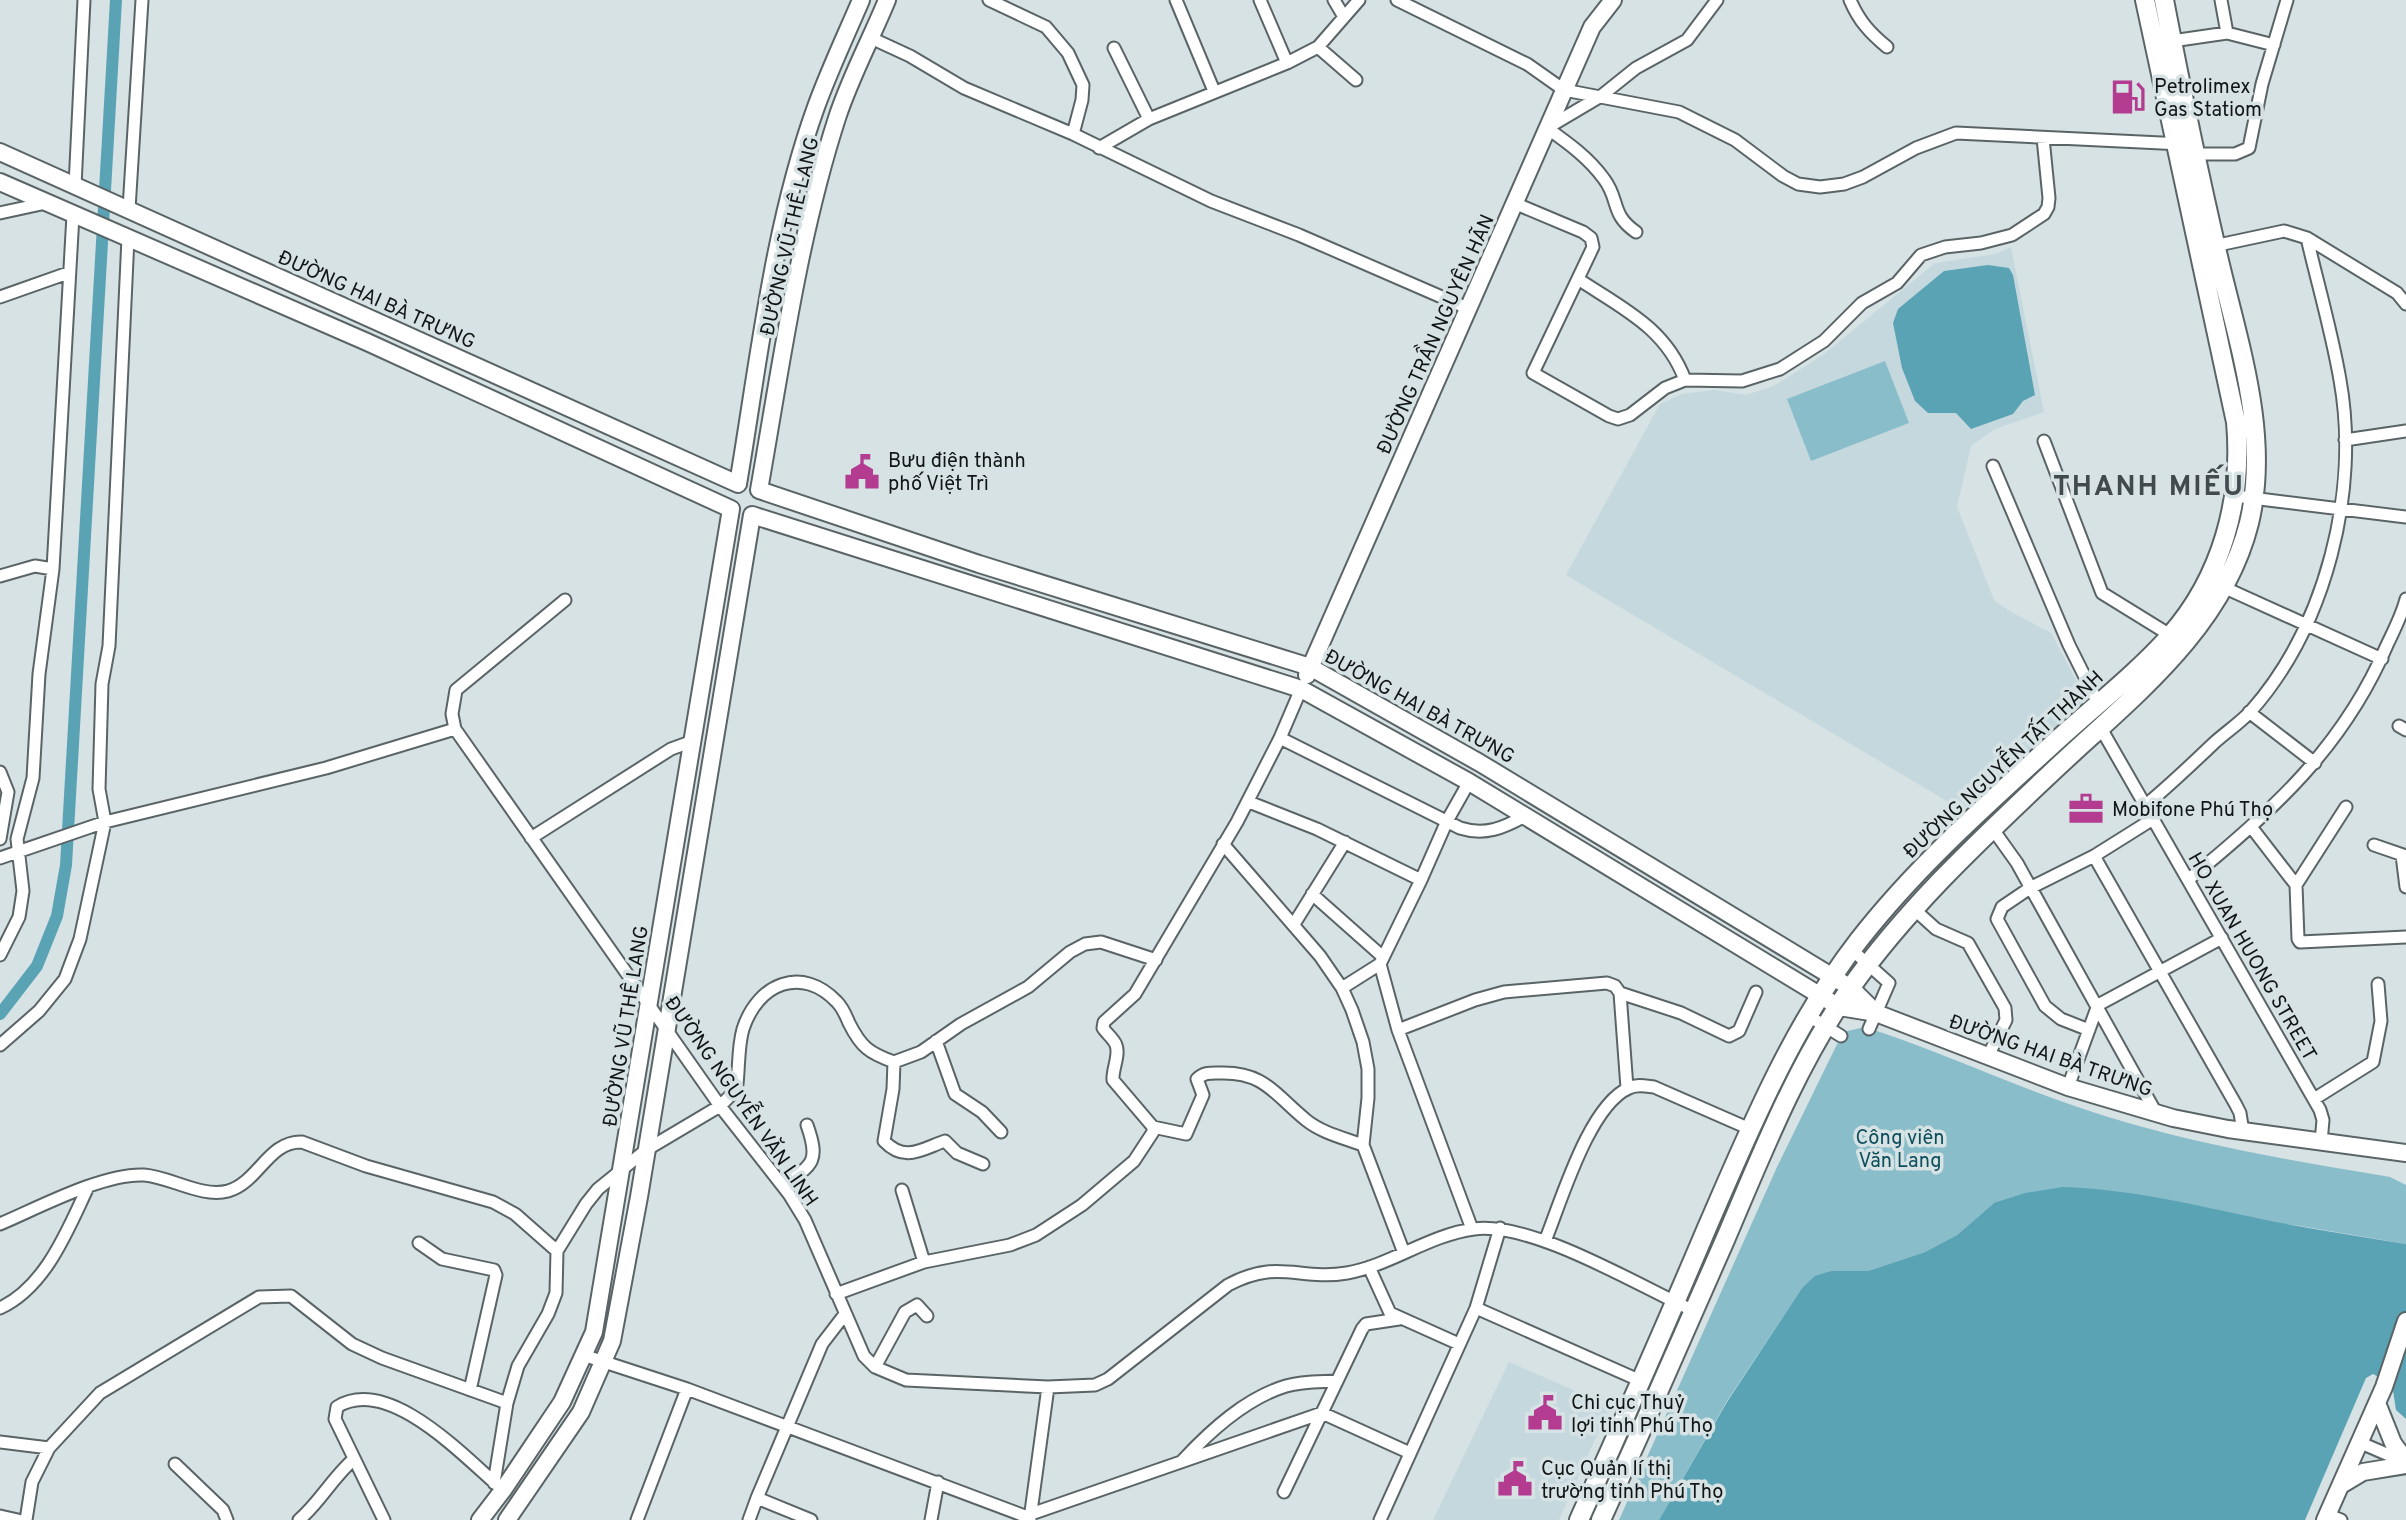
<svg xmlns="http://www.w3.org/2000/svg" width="2406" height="1520" font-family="Overpass,sans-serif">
	<rect width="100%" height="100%" fill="#d6e2e4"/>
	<path fill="#c4d8de" d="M 2011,247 L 2044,412 L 1995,429 L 1971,446 L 1957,507 L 1994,600 L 2011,612 L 2051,633 L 2086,699 L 1962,810 L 1566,575 L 1660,404 L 1682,394 L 1714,390 L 1746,395 L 1774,386 L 1823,355 L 1935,263 L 1996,254 Z
		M 1509,1362 L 1610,1406 L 1559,1520 L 1433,1520 Z"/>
	<path fill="#8abdca" d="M 1885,361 L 1909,423 L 1811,461 L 1787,399 Z
		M 1865,1027 C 1946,1053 2023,1091 2105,1116 C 2198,1145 2294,1161 2390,1177 L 2406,1185 L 2406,1244 L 2294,1225 L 1994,1203 L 1957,1235 L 1925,1252 L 1868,1271 L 1831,1271 L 1802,1288 L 1727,1401 L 1659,1520 L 1619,1520 L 1777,1167 L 1843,1032 Z"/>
	<path fill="#5aa3b5" d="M 1988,265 L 2009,268 L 2013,275 L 2035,395 L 2023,401 L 2013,414 L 1971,429 L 1956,413 L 1928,413 L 1915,401 L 1902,368 L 1893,323 L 1898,309 L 1944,271 Z
		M 2063,1187 C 2130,1189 2195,1205 2261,1219 C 2309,1229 2358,1236 2406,1244 L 2406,1419 L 2396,1410 L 2392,1384 L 2373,1374 L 2366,1378 L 2305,1520 L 1659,1520 L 1727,1402 L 1802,1288 L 1815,1276 L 1831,1271 L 1868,1271 L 1925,1252 L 1957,1235 L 1994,1203 L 2025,1193 Z"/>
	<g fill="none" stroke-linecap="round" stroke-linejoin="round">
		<path stroke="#5aa3b5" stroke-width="12" d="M 0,1014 L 37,966 L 57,916 L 66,865 L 116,0"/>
		<g stroke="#5a6466" stroke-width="15">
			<path id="street" d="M 989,0 L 1046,27 L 1068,53 L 1083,85 L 1082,100 L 1073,134
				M 1176,0 L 1214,91
				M 1260,0 L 1287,63
				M 1334,0 L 1344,17
				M 1397,0 L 1527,64 L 1564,90 L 1679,112 L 1735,140 L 1783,176 L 1798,184 L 1820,187 L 1844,184 L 1863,177 L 1916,148 L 1956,133 L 2182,144
				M 1850,0 C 1859,21 1870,33 1887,47
				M 2221,0 L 2227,33
				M 871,38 L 910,56 L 964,88 L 1073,134 L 1211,201 L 1299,235 L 1467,308
				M 2172,41 L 2227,33 L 2274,45
				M 1318,47 L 1356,80
				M 1114,48 L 1149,119
				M 1099,148 L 1149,119 L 1287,63 L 1318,47 L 1359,0
				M 2196,154 L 2235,154 L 2249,148 L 2262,84 L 2287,0
				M 75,186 L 84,0
				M 1514,203 L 1583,232 L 1591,238 L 1593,247 L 1533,373 L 1609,416 L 1618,419 L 1630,415 L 1665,388 L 1685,380 L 1742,381 L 1780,369 L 1824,341 L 1862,303 L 1897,283 L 1921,255 L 1945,247 L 1981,243 L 2012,235 L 2044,214 L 2048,207 L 2049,198 L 2043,138
				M 129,209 L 142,0
				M 0,213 L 46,203
				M 1636,232 C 1610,214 1620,200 1604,179 C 1589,158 1568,143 1547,128 L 1601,96 L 1636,68 L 1687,40 L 1717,0
				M 2307,238 L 2397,293 L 2406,304
				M 1578,279 C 1622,308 1666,328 1685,380
				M 0,297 L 68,273
				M 2345,440 L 2406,431
				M 2044,441 L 2102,593 L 2170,635
				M 1993,466 L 2069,645 L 2098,703
				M 2235,496 L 2406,517
				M 0,576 L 35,566 L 53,569
				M 2223,587 L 2382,659
				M 2249,712 L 2315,763
				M 2099,725 L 2320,1110 L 2323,1120 L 2321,1142
				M 2399,726 L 2406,730
				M 455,729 L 452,714 L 456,690 L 565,600
				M 1280,738 L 1460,828 C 1485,836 1503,828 1525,816
				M 0,772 L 8,792 L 0,839
				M 1249,802 L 1317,829 L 1421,880
				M 2147,804 C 2170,785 2192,764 2214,743 C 2226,732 2240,723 2251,711 C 2326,626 2360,491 2340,380 C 2332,333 2318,285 2307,238 L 2284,231 L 2209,247
				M 1992,828 L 2017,863 L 2156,1113
				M 2252,828 L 2296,885 L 2298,939 L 2300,942 L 2406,937
				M 531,838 L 671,749 L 693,741
				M 1223,844 L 1320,956 L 1342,988 L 1352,1010 L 1363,1042 L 1368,1069 L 1368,1098 L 1363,1145 L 1404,1253
				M 2374,845 L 2406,856
				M 2402,855 L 2406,887
				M 2094,856 L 2236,1105 L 2240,1113 L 2243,1132
				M 0,858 L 105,822 L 326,768 L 455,729 L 720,1106 L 789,1194 L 805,1220 L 864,1356 L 875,1367 L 906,1380 L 1048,1387 L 1095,1385 L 1108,1379 L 1228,1285 C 1278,1258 1299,1281 1347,1273 C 1391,1265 1429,1235 1474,1229 C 1532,1221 1639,1286 1694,1311
				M 2189,879 C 2273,811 2344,746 2387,645 C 2394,630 2402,615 2406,599
				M 2296,885 L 2346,807
				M 1312,894 L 1383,957
				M 1915,910 L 1936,929 L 1968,943 L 2005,1008 L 2006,1020 L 1988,1056
				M 1294,924 L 1345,842
				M 1852,950 L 1889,983 L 1869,1029
				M 0,955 L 19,917 L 23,891 L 17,839 L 33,778 L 39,674 L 53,569 L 73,215
				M 1380,964 L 1398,1030 L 1472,1229
				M 1342,988 L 1380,964 L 1421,880 L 1447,821 L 1469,782
				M 1620,993 L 1681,1013 L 1729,1036 L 1739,1031 L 1756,992
				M 1809,1016 L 1841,1036
				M 1398,1030 L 1475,1000 L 1504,992 L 1607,983 L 1615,986 L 1620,993 L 1627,1088
				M 2089,1030 L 2061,1019 L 2045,1006 L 1997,919 L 2002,907 L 2030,888 L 2094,856 L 2153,819
				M 936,1041 L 955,1094 L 982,1112 L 1001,1132
				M 0,1045 L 39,1011 L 65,979 L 80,939 L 105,822 L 99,789 L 102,684 L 109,646 L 128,238
				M 894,1062 L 893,1089 L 884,1141 C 905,1163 922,1149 945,1141 L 957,1153 L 983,1164
				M 2068,1087 L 2098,1005 L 2222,938
				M 2314,1099 L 2373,1062 L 2381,1021 L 2378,984
				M 1153,1127 L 1186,1134 L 1203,1095 L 1197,1079 C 1204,1072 1211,1073 1221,1073 C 1265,1072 1275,1095 1306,1120 C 1322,1133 1344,1138 1363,1145
				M 782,1185 C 813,1165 820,1162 807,1125
				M 902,1190 L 924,1262
				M 0,1224 C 38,1208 103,1173 144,1175 C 171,1177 201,1198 228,1191 C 259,1182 268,1141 302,1142 L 366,1166 L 493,1202 L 515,1214 L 557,1251
				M 1545,1241 C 1561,1202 1589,1105 1629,1088 C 1637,1084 1645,1086 1654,1087 L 1750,1129
				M 419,1243 L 442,1259 L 494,1270 L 496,1275 L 470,1390
				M 1369,1267 L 1390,1313 L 1459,1344
				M 836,1294 L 924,1262 L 1010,1245 L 1036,1235 L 1082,1205 L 1134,1161 L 1153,1132 L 1153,1127 L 1113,1080 C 1112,1070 1120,1055 1116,1045 C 1114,1039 1106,1033 1103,1028 L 1104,1022 L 1135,994 L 1237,822 L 1280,738 L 1301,689
				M 0,1308 C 46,1287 68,1229 88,1187
				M 1476,1308 L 1641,1381
				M 583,1355 L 687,1389 L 1030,1518
				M 875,1367 L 905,1312 L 917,1305 L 927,1316
				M 0,1442 L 49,1448
				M 2361,1443 L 2405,1462
				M 1183,1460 C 1211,1430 1246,1398 1286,1386 C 1303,1381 1321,1382 1337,1381
				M 175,1464 L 223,1510 L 227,1520
				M 494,1483 L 507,1403
				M 1284,1492 L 1362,1329 L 1366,1324 L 1399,1319
				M 757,1498 L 822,1344 L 845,1314
				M 1031,1514 L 1322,1413 L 1410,1453
				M 2328,1515 L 2341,1520
				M 0,1516 L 18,1520
				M 1030,1519 L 1048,1387
				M 26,1520 L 32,1482 L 49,1448 L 100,1393 L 259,1297 L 291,1296 L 352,1344 L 382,1358 L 507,1403 L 518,1366 L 548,1314 L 556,1293 L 557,1251 L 586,1204 L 598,1189 L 646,1150 L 720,1106 L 734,1092 L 737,1084 C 739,1067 738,1046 743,1029 C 758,983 802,965 837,1002 C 843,1008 846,1016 849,1023 C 861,1047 869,1053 894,1062 L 921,1052 L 961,1024 L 1028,987 L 1070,952 L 1085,944 L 1101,942 L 1156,960
				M 299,1520 C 320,1502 333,1477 354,1459
				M 384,1520 L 335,1419 L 337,1407 C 389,1374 466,1459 503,1490
				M 637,1520 L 687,1389
				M 749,1520 L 757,1498 L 811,1520
				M 931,1520 L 938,1482
				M 1380,1520 L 1476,1308 L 1500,1228"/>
		</g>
		<g stroke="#5a6466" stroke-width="20">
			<path id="secondary" d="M 887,0 C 871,39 850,78 837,118 C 798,239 781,366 759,490 L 979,564 L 1310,667 L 1480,763 L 1851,988 L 1876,1013
				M 0,152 L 738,484 C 759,360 773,226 816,107 C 829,71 846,35 861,0
				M 0,182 L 367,342 L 731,509 L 594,1332 L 562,1402 L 503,1490 L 480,1520
				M 1307,675 L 1592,27 L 1613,0
				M 2377,1403 L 2393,1443 L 2406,1461
				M 2343,1484 L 2363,1472 L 2406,1465
				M 507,1520 L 581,1412 L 612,1341 L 639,1197 L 752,515 L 1301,689 L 1469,782 L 1839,1007 L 1876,1013 L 2068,1087 L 2173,1118 L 2228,1129 L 2406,1153
				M 2325,1520 L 2384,1387 L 2406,1321"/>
		</g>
		<g stroke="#5a6466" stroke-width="22">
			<path id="primary" d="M 1579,1520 C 1622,1424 1665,1327 1706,1230 C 1749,1131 1792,1026 1859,940 C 1916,867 1986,805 2054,743 C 2092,708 2135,675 2170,636 C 2222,577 2243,499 2236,422 L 2145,0
				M 1601,1520 C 1643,1427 1684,1334 1725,1240 C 1761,1156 1796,1066 1849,990 C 1906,909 1980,840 2051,773 C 2128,700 2222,631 2249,523 C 2271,432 2236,337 2216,248 C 2197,166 2180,83 2164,0"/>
		</g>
		<use href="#street" stroke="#fff" stroke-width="11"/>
		<use href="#secondary" stroke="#fff" stroke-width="16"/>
		<use href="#primary" stroke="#fff" stroke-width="18"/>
	</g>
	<defs>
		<g id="fuel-bare" transform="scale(2.76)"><path d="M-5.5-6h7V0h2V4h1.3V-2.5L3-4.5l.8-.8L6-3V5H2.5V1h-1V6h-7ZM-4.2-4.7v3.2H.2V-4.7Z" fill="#b33b90" stroke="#d6e2e4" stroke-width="2.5" paint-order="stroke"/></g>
		<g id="civic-bare" transform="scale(2.76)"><path d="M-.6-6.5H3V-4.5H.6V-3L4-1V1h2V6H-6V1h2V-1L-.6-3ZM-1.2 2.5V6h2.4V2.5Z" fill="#b33b90" stroke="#d6e2e4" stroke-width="2.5" paint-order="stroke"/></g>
		<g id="office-bare" transform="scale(2.76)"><path d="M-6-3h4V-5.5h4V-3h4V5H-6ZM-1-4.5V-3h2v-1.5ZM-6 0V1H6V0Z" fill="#b33b90" stroke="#d6e2e4" stroke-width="2.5" paint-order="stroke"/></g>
	</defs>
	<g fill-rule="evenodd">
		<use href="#fuel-bare" x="2128" y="97"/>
		<use href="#civic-bare" x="862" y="472"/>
		<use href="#office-bare" x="2086" y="809"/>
		<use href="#civic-bare" x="1545" y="1413"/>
		<use href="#civic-bare" x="1515" y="1479"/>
	</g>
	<g text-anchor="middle" stroke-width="7" stroke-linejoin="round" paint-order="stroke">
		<g font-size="20" fill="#111516" stroke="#d6e2e4" text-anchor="start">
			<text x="2154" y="93">Petrolimex<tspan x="2154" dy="23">Gas Statiom</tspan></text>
			<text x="888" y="467">Bưu điện thành<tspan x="888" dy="23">phố Việt Trì</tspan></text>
			<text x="2112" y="816">Mobifone Phú Thọ</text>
			<text x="1571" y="1409">Chi cục Thuỷ<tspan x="1571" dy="23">lợi tỉnh Phú Thọ</tspan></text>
			<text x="1541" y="1475">Cục Quản lí thị<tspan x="1541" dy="23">trường tỉnh Phú Thọ</tspan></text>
		</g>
		<g font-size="20" fill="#111516" stroke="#d6e2e4">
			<text transform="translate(789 236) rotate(-77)" y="7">ĐƯỜNG VŨ THÊ LANG</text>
			<text transform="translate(377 299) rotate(24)" y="7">ĐƯỜNG HAI BÀ TRƯNG</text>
			<text transform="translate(1435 334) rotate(-66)" y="7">ĐƯỜNG TRẦN NGUYÊN HÃN</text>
			<text transform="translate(1420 706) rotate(29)" y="7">ĐƯỜNG HAI BÀ TRƯNG</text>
			<text transform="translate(2003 764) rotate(-43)" y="7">ĐƯỜNG NGUYỄN TẤT THÀNH</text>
			<text transform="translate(2253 956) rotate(60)" y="7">HO XUAN HUONG STREET</text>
			<text transform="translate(625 1026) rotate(-81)" y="7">ĐƯỜNG VŨ THÊ LANG</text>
			<text transform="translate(2051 1055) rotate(19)" y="7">ĐƯỜNG HAI BÀ TRƯNG</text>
			<text transform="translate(742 1101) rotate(55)" y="7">ĐƯỜNG NGUYỄN VĂN LINH</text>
		</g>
		<g font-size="20" fill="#0c4e5b" stroke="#d6e2e4">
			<text x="1900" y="1144">Công viên<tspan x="1900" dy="23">Văn Lang</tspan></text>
		</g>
		<g font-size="28" font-weight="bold" letter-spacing="2" fill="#414b4d" stroke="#d6e2e4">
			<text x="2149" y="495">THANH MIẾU</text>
		</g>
	</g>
</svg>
